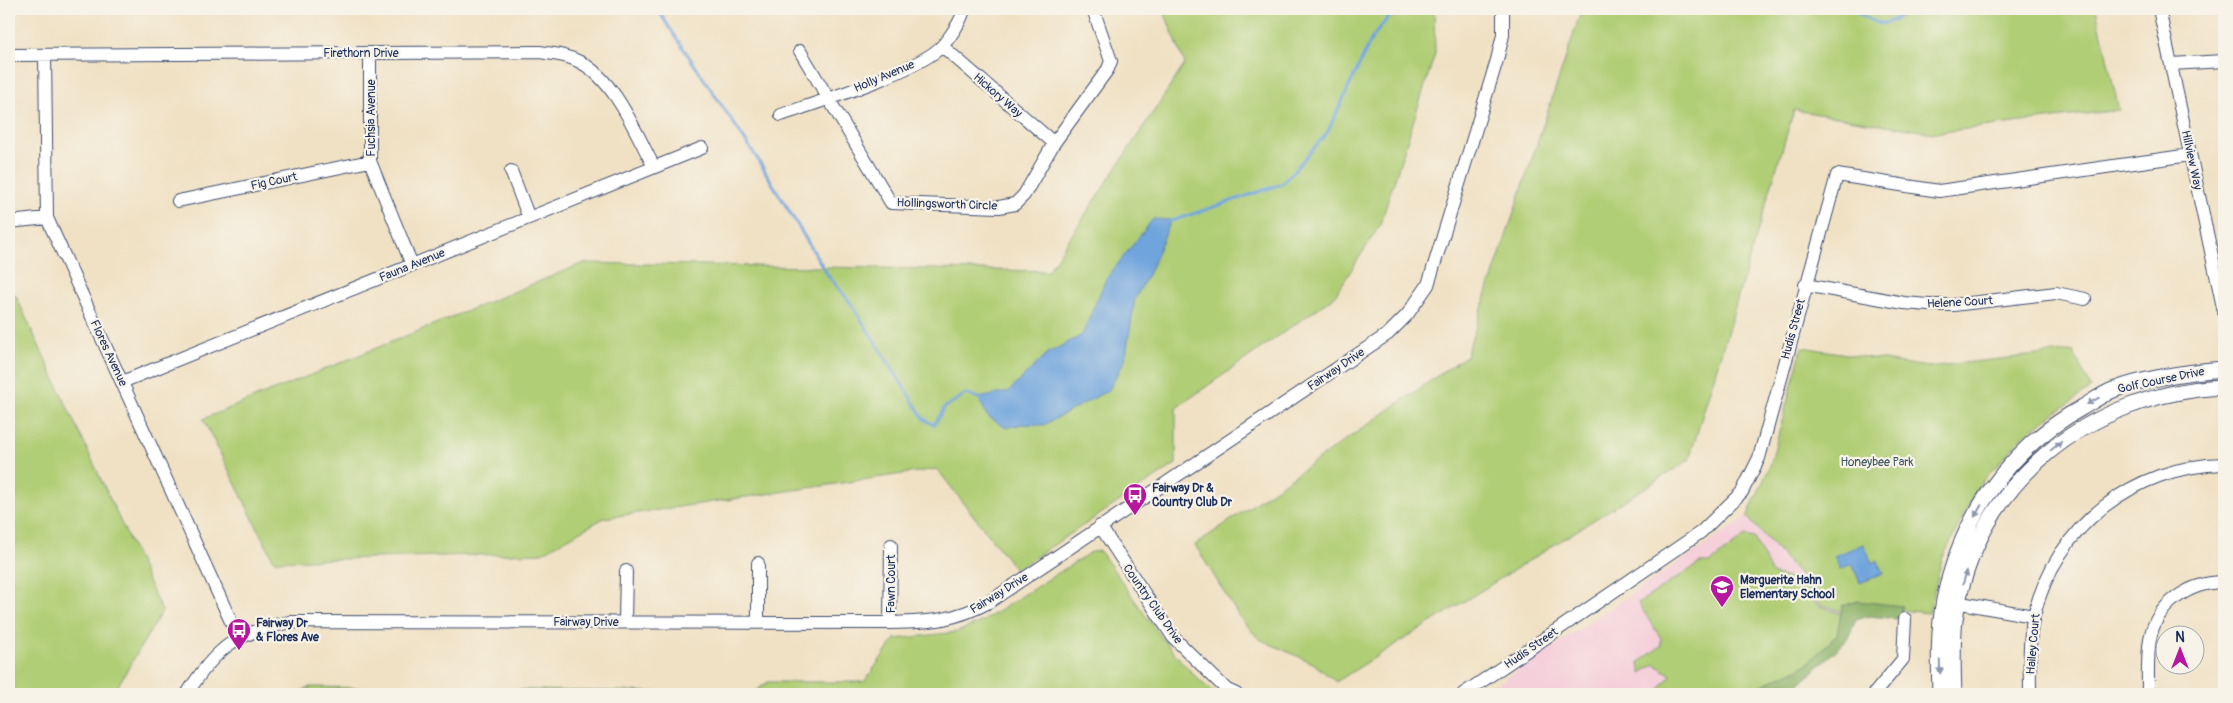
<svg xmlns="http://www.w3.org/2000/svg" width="2233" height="703" font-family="Pangolin,sans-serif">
	<rect width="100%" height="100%" fill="#f7f3e8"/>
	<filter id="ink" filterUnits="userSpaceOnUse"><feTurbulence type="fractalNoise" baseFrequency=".02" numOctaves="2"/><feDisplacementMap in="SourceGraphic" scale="10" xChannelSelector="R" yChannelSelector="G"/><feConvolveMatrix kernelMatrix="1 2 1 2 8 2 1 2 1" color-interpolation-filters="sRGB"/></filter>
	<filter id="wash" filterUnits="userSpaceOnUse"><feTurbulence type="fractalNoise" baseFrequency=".0096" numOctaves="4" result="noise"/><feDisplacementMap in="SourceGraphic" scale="20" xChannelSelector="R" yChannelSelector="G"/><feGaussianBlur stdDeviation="1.12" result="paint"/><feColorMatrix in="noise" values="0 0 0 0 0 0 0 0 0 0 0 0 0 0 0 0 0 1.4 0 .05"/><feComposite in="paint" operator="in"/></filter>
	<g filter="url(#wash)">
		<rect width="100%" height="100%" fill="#f0e1c4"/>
		<path fill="#f5cfda" d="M 1747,517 L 1805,579 L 1818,603 L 1845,613 L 1841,638 L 1770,694 L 1482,694 Z"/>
		<path fill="#b0ce75" stroke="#667e6a" d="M 1163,9 L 1434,9 L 1435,54 L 1380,225 L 1334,297 L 1176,408 L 1176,464 L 1016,570 L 937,469 L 604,518 L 542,553 L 274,561 L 203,419 L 584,263 L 1048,271 L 1185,64 Z
			M 1582,9 L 2096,9 L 2119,110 L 1934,133 L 1794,110 L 1689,460 L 1336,682 L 1313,663 L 1259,639 L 1240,618 L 1195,545 L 1466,356 Z
			M 9,294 L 15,294 L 162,611 L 113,694 L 9,694 Z
			M 1802,347 L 1927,367 L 2073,351 L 2091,388 L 2025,434 L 1978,486 L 1942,559 L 1929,613 L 1864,606 L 1845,613 L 1818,603 L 1804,579 L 1747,517 L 1770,466 Z
			M 1745,536 L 1754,538 L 1772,574 L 1805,583 L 1816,604 L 1841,614 L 1837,635 L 1806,665 L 1758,687 L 1745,688 L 1735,694 L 1655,694 L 1671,675 L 1655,664 L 1641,673 L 1639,662 L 1661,646 L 1661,638 L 1638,603 L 1700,563 L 1710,563 Z
			M 1100,551 C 1132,594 1174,664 1216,694 L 295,694 L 310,687 L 752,693 L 768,682 L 864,682 L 895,639 L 957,632 L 983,621 L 1091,552 Z"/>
		<path fill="#8cb166" stroke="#547062" d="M 1858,601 L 1902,606 L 1897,619 L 1869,616 L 1856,620 L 1847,640 L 1789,694 L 1735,694 L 1745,688 L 1758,687 L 1806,665 L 1837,635 L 1842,606 Z"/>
		<path fill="#70a4dd" stroke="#466a9e" d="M 1153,219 L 1171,220 L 1149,273 L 1135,299 L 1125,360 L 1109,390 L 1044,425 L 1022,424 L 1006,428 L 987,416 L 979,398 L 1008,392 L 1048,353 L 1082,335 L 1106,279 Z
			M 1864,544 L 1872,563 L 1878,561 L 1883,574 L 1860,583 L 1852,564 L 1840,569 L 1834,556 Z"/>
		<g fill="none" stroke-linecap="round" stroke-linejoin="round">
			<path stroke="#70a4dd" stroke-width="3" d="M 657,9 L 757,158 L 829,277 L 850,302 L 924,419 L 934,425 L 945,407 L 966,394 L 982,399
				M 1852,9 C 1883,28 1880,28 1912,9
				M 1169,222 L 1282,184 L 1327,133 L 1372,38 L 1387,19 L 1393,15 L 1427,9"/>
		</g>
	</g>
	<g filter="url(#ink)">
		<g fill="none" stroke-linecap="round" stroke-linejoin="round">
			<g stroke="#3b4a6d" stroke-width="14">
				<path id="minor" d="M 2159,9 L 2224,312
					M 942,46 L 1054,143
					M 800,51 L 891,203 L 999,207 L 1015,204 L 1024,195 L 1054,143 L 1108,69 L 1111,61 L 1093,9
					M 370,53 L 370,161 L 412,265
					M 9,55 L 539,52 C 553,54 567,55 580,62 C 615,80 636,133 654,167
					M 45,55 L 47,218 L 238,637
					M 2171,64 L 2224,61
					M 781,115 C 816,103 921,70 943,45 C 951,36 962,20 964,9
					M 511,171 L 529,218
					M 178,201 L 370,161
					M 9,222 L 47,218
					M 1805,285 L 1904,303 L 1929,305 L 1953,305 L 2056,293 L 2085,299
					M 122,382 L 702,148
					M 1100,526 L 1173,637 L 1227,690 L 1236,694
					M 1950,601 L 2033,616
					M 625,622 L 626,571
					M 758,622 L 758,563
					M 890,623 L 891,545
					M 187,694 C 216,647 237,632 291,622 L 890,623 C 930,622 954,621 989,602 L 1388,334 L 1407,315 L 1428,285 L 1497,60 L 1503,35 L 1503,9
					M 1463,694 L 1701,532 L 1742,492 L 1759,458 L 1837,175 L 1939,191 L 2190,155
					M 1874,694 L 1903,659 L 1905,619
					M 2030,694 C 2030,669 2028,640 2034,615 C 2056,526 2134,466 2224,464
					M 2148,694 C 2148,676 2147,657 2150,639 C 2156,604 2190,582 2224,582"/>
			</g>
			<g stroke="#3b4a6d" stroke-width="17">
				<path id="tertiary" d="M 1940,694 C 1939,663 1938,631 1944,600 C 1961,517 2009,448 2083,407 C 2093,401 2103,394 2113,390 C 2148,377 2187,372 2224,369
					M 1954,694 C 1953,669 1952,644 1955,619 C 1975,481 2090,393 2224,387"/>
			</g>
			<use href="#minor" stroke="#fff" stroke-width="12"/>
			<use href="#tertiary" stroke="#fff" stroke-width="15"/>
		</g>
		<defs><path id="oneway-solid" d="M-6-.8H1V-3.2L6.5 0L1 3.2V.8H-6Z" transform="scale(1.25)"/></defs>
		<g fill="#8d97ae">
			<use href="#oneway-solid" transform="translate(2093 401) rotate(151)"/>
			<use href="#oneway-solid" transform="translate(2056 446) rotate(-39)"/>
			<use href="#oneway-solid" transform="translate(1978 511) rotate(120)"/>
			<use href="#oneway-solid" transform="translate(1965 577) rotate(-73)"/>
			<use href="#oneway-solid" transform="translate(1940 667) rotate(88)"/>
		</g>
	</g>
	<defs>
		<g id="bus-pin" transform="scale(1.25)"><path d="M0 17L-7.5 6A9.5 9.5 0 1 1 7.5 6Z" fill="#b5179e" stroke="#f7f3e8"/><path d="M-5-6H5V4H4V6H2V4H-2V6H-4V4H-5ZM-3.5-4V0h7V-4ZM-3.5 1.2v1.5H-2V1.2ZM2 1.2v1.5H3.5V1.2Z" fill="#fff"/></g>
		<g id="school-pin" transform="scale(1.25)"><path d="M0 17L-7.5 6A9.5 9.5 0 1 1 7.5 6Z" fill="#b5179e" stroke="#f7f3e8"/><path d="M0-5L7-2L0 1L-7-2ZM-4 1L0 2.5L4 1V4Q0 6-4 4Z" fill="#fff"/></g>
	</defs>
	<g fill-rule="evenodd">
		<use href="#bus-pin" x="1135" y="495"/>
		<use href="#school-pin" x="1722" y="587"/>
		<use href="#bus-pin" x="239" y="630"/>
	</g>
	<g text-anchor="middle" stroke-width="4.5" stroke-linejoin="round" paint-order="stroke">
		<g font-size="12" fill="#1b2f5e" stroke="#f7f3e8">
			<text x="361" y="57">Firethorn Drive</text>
			<text transform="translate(884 76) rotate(-23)" y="4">Holly Avenue</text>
			<text transform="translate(998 95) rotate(41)" y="4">Hickory Way</text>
			<text transform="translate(371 118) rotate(-90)" y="4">Fuchsia Avenue</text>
			<text transform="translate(2192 160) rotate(78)" y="4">Hillview Way</text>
			<text transform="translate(274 181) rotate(-12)" y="4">Fig Court</text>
			<text transform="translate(947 204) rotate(2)" y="4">Hollingsworth Circle</text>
			<text transform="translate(412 265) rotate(-22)" y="4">Fauna Avenue</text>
			<text transform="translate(1960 302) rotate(-3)" y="4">Helene Court</text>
			<text transform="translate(1793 329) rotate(-75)" y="4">Hudis Street</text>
			<text transform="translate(109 353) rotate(65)" y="4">Flores Avenue</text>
			<text transform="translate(1336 369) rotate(-34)" y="4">Fairway Drive</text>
			<text transform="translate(2161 380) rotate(-12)" y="4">Golf Course Drive</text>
			<text transform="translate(891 584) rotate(-90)" y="4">Fawn Court</text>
			<text transform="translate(999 593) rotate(-32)" y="4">Fairway Drive</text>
			<text transform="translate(1153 604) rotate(55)" y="4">Country Club Drive</text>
			<text x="586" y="626">Fairway Drive</text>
			<text transform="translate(2033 644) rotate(-85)" y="4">Hailey Court</text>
			<text transform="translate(1531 648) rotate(-35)" y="4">Hudis Street</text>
		</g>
		<g font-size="12" fill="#405764" stroke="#f7f3e8">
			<text x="1877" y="466">Honeybee Park</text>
		</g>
		<g font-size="12" font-weight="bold" fill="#1b2f5e" stroke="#f7f3e8" text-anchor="start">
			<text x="1152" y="492">Fairway Dr &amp;<tspan x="1152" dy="14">Country Club Dr</tspan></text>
			<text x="1740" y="584">Marguerite Hahn<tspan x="1740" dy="14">Elementary School</tspan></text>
			<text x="256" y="627">Fairway Dr<tspan x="256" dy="14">&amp; Flores Ave</tspan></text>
		</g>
	</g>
	<rect width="2233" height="703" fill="none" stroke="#f7f3e8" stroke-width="30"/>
	<g transform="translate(2180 650)"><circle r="24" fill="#f7f3e8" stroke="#9fa5b1"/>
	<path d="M0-4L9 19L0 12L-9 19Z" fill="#b5179e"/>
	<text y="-8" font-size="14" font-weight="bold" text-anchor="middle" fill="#1b2f5e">N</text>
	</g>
</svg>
